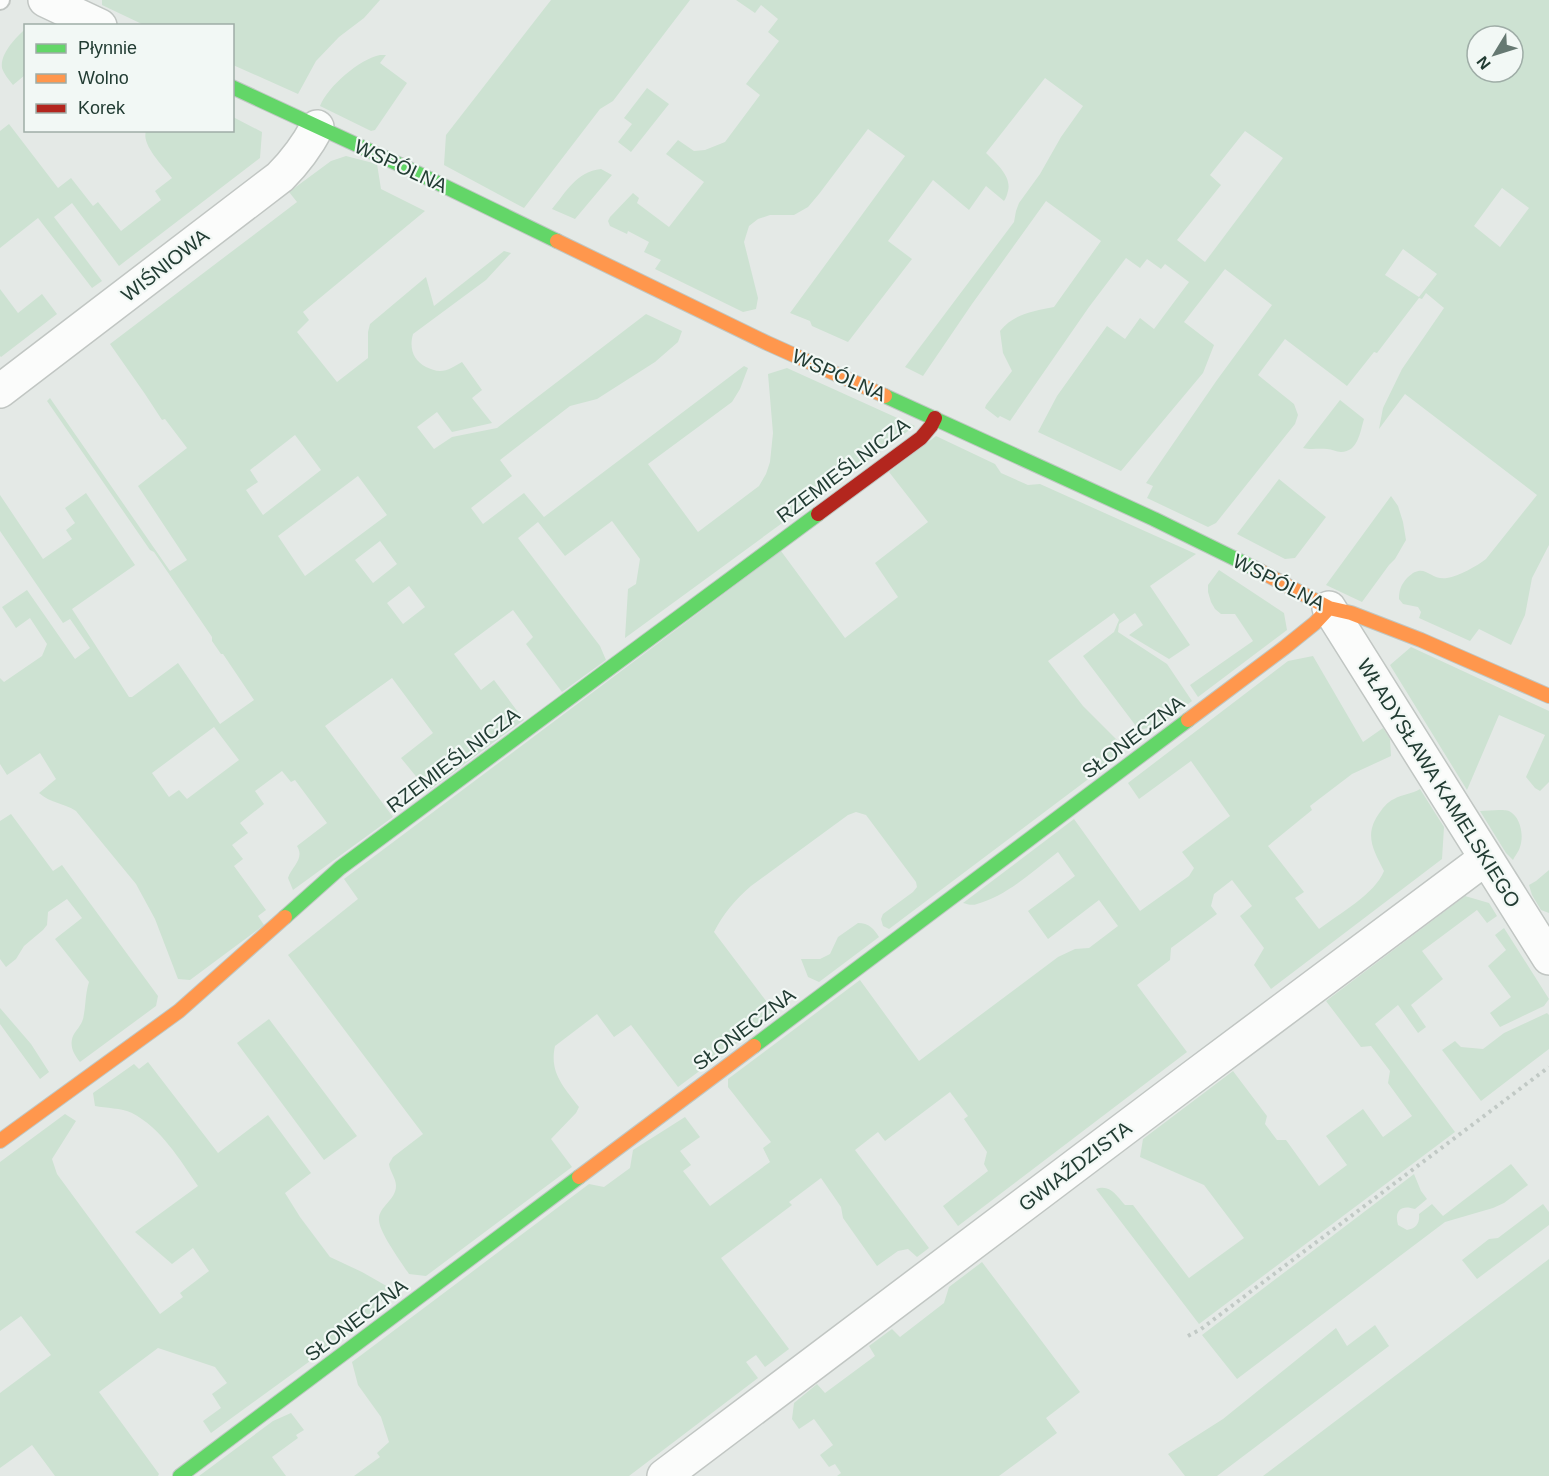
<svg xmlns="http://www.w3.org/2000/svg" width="1549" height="1476" font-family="Helvetica,sans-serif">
	<rect width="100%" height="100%" fill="#e4e9e6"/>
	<path fill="#cde2d2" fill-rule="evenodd" d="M 102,0 L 380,0 L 364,18 L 339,37 L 316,61 L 298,94 L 233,65 L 232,26 L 144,25 L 102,5 Z
		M 551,0 L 690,0 L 613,101 L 600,109 L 524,208 L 444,165 L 446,135 Z
		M 736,0 L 1549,0 L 1549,545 L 1532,578 L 1525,615 L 1511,645 L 1479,629 L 1470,641 L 1419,618 L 1421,612 L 1418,607 L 1403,604 L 1399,599 C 1399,590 1401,585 1407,578 C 1425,560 1429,581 1447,578 C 1459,576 1477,566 1486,559 L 1537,495 L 1405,394 L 1379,429 L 1383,408 L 1402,369 L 1444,308 L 1426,293 L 1422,299 L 1419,298 L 1377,353 L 1374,352 L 1347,386 L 1285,339 L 1258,375 L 1294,404 L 1298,415 L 1295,424 L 1216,523 L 1208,527 L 1147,498 L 1153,486 L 1146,483 L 1217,380 L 1272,305 L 1225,269 L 1184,322 L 1214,345 L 1203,373 L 1121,471 L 1038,432 L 1057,396 L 1107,326 L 1125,339 L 1140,318 L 1154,329 L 1189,282 L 1165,264 L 1161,269 L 1147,259 L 1140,268 L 1126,258 L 1089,307 L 1010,421 L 1000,416 L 998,418 L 985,408 L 986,405 L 1012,371 L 1003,353 L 1000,331 C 1014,314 1033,311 1054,307 L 1101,241 L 1046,201 L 972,304 L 923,376 L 905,367 L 1014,222 L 1016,211 L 1019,203 L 1040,174 L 1061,137 L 1083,106 L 1045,78 L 986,153 C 995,162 1012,176 1008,191 C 1007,195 1006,198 1004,201 L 986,186 L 969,210 L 933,180 L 888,241 L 912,259 L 848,342 L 812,326 L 810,321 L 790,313 L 905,156 L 868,129 L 819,194 L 808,207 L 794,215 L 770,215 L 758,219 L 749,226 L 744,242 L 758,298 L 756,309 L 743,312 L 655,269 L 661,260 L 644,252 L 649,242 L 628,231 L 627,234 L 610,226 L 608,221 L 610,217 L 633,193 L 639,198 L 637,203 L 669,227 L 704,182 L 666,154 L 678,140 L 694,151 L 705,150 L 725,142 L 760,95 L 746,84 L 779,41 L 768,32 L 778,19 L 761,5 L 755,13 ZM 1477,36 L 1513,36 L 1513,72 L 1477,72 ZM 1245,131 L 1283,158 L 1205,262 L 1177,240 L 1221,185 L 1210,175 ZM 1502,188 L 1529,208 L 1500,247 L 1474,226 ZM 1403,249 L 1437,274 L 1419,297 L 1385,275 Z
		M 25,29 L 25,75 L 13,85 C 9,80 4,74 2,68 C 0,53 16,38 25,29 Z
		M 380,55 L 386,55 L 380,63 L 407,83 L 375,130 L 371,131 L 320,106 C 328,86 360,59 380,55 Z
		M 647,88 L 669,104 L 631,152 L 618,142 L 632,124 L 624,118 Z
		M 233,117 L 262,132 L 260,158 L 119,266 L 72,203 L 54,217 L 102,281 L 92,288 L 38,218 L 0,248 L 0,131 L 9,124 L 58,188 L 71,178 L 93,206 L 98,202 L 121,231 L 161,200 L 155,191 L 172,178 C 164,167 141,145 146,131 L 232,130 Z
		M 346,156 L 377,164 L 381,189 L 425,211 L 303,312 L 309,320 L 297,332 L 337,382 L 368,358 L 368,332 L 370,324 L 426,277 L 434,306 L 504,251 L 511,253 L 486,280 L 413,334 C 409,348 413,360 426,367 C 431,369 435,371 440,371 C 448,371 455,366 462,362 L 482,390 L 472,398 L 492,423 L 452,432 L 437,412 L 417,427 L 434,449 L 452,437 L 497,428 L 646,314 L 682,331 L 678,342 L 655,362 L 597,399 L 570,406 L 500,460 L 512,476 L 471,508 L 483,524 L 524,493 L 544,517 L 744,366 L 748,368 L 740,389 L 732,402 L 648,464 L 698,532 L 759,486 L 766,474 L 770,462 L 773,433 L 768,374 L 787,368 L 915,426 L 625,638 L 628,589 L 636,584 L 640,559 L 612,521 L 565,556 L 538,522 L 518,538 L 600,646 L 606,660 L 562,692 L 526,644 L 533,637 L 513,610 L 454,654 L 481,690 L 494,680 L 524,720 L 428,791 L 401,758 L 433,733 L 392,678 L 325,726 L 393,817 L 293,890 L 288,878 C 292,866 305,859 297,846 L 327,823 L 295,780 L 291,782 L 282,771 L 255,791 L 264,804 L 240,823 L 248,833 L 232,845 L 243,859 L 234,866 L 266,910 L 258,916 L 264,925 L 190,980 L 178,979 L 155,919 L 136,884 L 76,811 C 64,803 50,803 39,793 L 56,779 L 40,753 L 7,775 L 0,764 L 0,678 L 4,682 L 42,656 L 47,644 L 30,618 L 16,628 L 2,607 L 27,590 L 75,659 L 90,648 L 70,619 L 63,623 L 0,531 L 0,495 L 43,559 L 72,539 L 66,530 L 75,523 L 65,508 L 86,493 L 135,565 L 72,609 L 129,697 L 132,697 L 178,663 L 220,724 L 254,700 L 223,654 L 221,654 L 212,641 L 212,637 L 154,552 L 150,550 L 47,401 L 50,398 L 170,571 L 187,560 L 138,486 L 187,448 L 165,419 L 162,420 L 145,394 L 110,344 L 297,202 L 289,192 L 331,161 ZM 295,435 L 321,470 L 263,515 L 246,490 L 258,482 L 250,470 ZM 358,476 L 387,515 L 305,576 L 278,536 ZM 380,541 L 397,564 L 373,583 L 355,560 ZM 409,586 L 425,607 L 403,624 L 387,603 ZM 214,727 L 239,760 L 187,799 L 179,790 L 169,797 L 152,773 Z
		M 601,169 L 612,175 L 575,219 L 552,209 C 567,191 576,172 601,169 Z
		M 0,289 L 18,313 L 42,294 L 57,314 L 1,357 L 0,356 Z
		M 1340,400 L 1364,419 C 1360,432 1358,452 1341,452 C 1336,452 1332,449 1327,449 C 1318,448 1311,450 1303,448 Z
		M 936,436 L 995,464 L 1001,473 L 1028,485 L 1040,484 L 1196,554 L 1150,586 L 1190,645 L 1169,659 L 1129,635 L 1143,625 L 1135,613 L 1119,624 L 1118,632 L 1167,664 L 1192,701 L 1160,725 L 1139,730 L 1083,656 L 1114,632 L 1119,620 L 1114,613 L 1048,661 L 1083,706 L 1121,744 L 1111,762 L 889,929 L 883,926 L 881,919 L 883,914 L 913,892 L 917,887 L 916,882 L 866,815 L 856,812 L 848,815 L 751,886 C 735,900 723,914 714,932 L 776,1014 L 678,1087 L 631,1025 L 614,1037 L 597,1014 L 555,1046 C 549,1073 564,1087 579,1107 L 576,1113 L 551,1139 L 572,1167 L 426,1276 L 409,1274 C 401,1262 379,1232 379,1220 C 378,1207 396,1200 396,1186 C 396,1178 390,1172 389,1164 L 393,1157 L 423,1134 L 288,955 L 358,899 L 344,879 L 781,551 L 845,638 L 898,597 L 875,563 L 928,522 L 889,472 Z
		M 1279,479 L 1326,517 L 1295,558 L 1285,559 L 1237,534 Z
		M 1391,496 L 1398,506 L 1403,522 L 1406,540 L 1395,559 L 1389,565 L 1362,602 L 1326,585 Z
		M 1219,570 L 1284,613 L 1287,630 L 1198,697 L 1190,685 L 1253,641 L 1235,614 L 1221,614 L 1215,609 L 1211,602 L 1208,592 L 1208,585 Z
		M 1411,647 L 1549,711 L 1549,782 L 1540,791 L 1535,788 L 1526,777 L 1545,735 L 1499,715 L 1467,790 L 1390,665 Z
		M 1313,656 L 1363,742 L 1383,728 L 1390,739 L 1391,756 L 1352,774 L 1310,806 L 1312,810 L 1268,846 L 1304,892 L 1295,898 L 1319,929 C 1339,914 1375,894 1384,871 C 1374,851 1364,836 1378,815 C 1382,809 1387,802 1394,799 C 1403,794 1412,794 1420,789 L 1444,827 L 1442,859 L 1271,989 L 1254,965 L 1264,948 L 1240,916 L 1252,906 L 1232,880 L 1214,894 L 1211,906 L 1217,914 L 1171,948 L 1170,960 L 1137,985 L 1187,1052 L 958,1226 L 943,1206 L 988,1171 L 984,1164 L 987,1152 L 964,1119 L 968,1116 L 950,1092 L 885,1141 L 878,1132 L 855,1150 L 929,1248 L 917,1257 L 908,1249 L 898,1251 L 877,1266 L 843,1218 L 841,1207 L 821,1178 L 789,1202 L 792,1205 L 721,1258 L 789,1349 L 765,1367 L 756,1355 L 746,1362 L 758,1378 L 629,1476 L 354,1476 L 380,1457 L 377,1453 L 389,1442 L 381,1417 L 358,1385 L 352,1362 L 589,1184 L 604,1187 L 630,1168 L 633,1150 L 685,1117 L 700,1137 L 680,1151 L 691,1165 L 683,1171 L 710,1206 L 770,1162 L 763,1148 L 771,1142 L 728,1087 L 728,1079 L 860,980 L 919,1061 L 1058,957 L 1075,949 L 1089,948 L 1118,926 L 1099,900 L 1048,939 L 1028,911 L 1075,876 L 1058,852 C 1033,871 1007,896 977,904 C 972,906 967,904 963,903 L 1074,819 L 1140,911 L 1189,876 L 1194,868 L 1182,852 L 1230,816 L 1191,761 L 1139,799 L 1128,783 L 1288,661 Z
		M 1499,810 C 1502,810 1507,810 1509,811 C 1521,817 1524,836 1520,847 C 1519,851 1515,856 1513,860 L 1506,853 L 1480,811 Z
		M 11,814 L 53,871 L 62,865 L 158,996 L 156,1006 L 80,1062 C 74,1055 69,1046 73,1036 C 76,1030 81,1026 83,1019 C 86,1007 85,994 89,982 L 55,939 L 82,918 L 67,899 L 48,912 L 47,925 L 43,930 L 24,946 L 16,959 L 6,967 L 0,959 L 0,821 Z
		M 1549,870 L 1549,913 L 1541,910 L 1532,895 L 1529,885 L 1536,881 Z
		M 1465,896 L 1489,903 L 1497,916 L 1487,923 L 1477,910 L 1422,951 L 1443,979 L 1411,1005 L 1426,1027 L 1418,1033 L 1398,1005 L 1375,1024 L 1455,1132 L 1199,1324 L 1096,1189 C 1110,1184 1116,1195 1125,1205 L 1133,1205 L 1189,1278 L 1244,1238 L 1204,1185 L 1140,1157 L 1143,1139 L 1233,1071 L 1267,1116 L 1265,1124 L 1277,1140 L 1286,1140 L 1319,1186 L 1347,1165 L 1326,1136 L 1363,1109 L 1383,1137 L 1412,1116 L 1388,1083 L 1390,1071 L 1371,1046 L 1361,1047 L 1326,1001 Z
		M 858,923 C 869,923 874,929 879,937 L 819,982 L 808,977 L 801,959 L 820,959 L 830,954 L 838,937 Z
		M 1504,928 L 1549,999 L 1544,1006 L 1500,1027 L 1490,1013 L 1511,997 L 1488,966 L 1506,950 L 1495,935 Z
		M 0,1008 L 31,1044 L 49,1072 L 40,1079 L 0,1024 Z
		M 1547,1013 L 1549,1015 L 1549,1049 L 1481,1101 L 1442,1050 L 1455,1041 L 1461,1047 L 1483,1049 L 1504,1033 Z
		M 269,1019 L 357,1136 L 324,1160 L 237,1043 Z
		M 148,1062 L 218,1153 L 268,1115 L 311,1173 L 285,1193 L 300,1217 L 330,1257 L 362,1272 L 390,1288 L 372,1316 L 211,1433 L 203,1421 L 221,1408 L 212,1394 L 227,1383 L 215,1367 L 158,1348 L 99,1392 L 159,1474 L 158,1476 L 55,1476 L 32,1445 L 0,1468 L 0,1393 L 51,1355 L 21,1316 L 0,1331 L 0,1162 L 65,1114 L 76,1121 L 52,1159 L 57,1174 L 160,1314 L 183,1297 L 180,1293 L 209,1271 L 193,1248 L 172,1264 L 135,1232 L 198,1186 C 180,1160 161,1128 132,1113 C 121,1108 106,1108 95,1106 L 93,1093 L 134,1064 L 139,1069 Z
		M 1511,1164 L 1528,1185 L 1504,1203 L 1493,1208 L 1445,1222 L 1237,1379 L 1202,1335 L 1414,1174 L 1421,1191 L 1427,1199 L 1415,1209 C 1401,1204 1394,1211 1398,1225 L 1407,1230 C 1416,1229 1420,1223 1419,1214 L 1432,1204 L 1443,1216 Z
		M 1543,1204 L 1549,1212 L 1549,1225 L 1477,1279 L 1462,1260 L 1489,1239 L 1498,1238 Z
		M 1549,1259 L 1549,1476 L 1263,1476 Z
		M 982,1262 L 1080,1392 L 1046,1418 L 1057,1433 L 999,1476 L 837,1476 L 841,1473 L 835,1464 L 829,1467 L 820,1455 L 833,1445 L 814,1419 L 799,1429 L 792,1419 L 794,1403 L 817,1384 L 825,1393 L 875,1356 L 869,1346 L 892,1329 L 900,1337 L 944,1303 L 949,1287 Z
		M 1375,1325 L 1389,1346 L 1217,1476 L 1185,1476 L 1168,1454 L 1223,1419 L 1336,1328 L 1347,1346 Z
		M 291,1413 L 304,1430 L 296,1435 L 298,1438 L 272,1457 L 286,1476 L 199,1476 L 273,1421 Z"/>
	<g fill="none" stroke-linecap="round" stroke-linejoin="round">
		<g stroke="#c1c6c3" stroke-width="20">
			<path id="lane" d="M 0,1 L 1,0"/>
		</g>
		<g stroke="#c1c6c3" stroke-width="36">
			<path id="street" d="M 45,0 L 100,26
				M 0,391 L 280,177 C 295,162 307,146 317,127
				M 1329,608 L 1549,958
				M 664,1476 L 1189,1080 L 1486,858"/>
		</g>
		<g stroke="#bfc7c3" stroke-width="16">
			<path id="fast" d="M 232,87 L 409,169 L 557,241
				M 885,396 L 1154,519 L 1260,571
				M 285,917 L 340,868 L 818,514
				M 754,1046 L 1188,720
				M 180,1476 L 579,1177"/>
		</g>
		<g stroke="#bfc7c3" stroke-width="16">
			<path id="slow" d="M 557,241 L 767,343 L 885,396
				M 1260,571 L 1329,608 L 1351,613 L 1421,640 L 1549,696
				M 1188,720 L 1284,648 L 1315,623 L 1329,608
				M 0,1141 L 179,1011 L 285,917
				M 579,1177 L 754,1046"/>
		</g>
		<g stroke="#bfc7c3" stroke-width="16">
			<path id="jam" d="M 818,514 L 921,438 L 931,426 L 935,418"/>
		</g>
		<path stroke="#c1c9c5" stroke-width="4" stroke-dasharray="3 4.5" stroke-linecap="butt" d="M 1188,1336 L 1201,1329 L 1549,1067"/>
		<use href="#lane" stroke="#fbfcfb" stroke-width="16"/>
		<use href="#street" stroke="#fbfcfb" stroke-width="33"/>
		<use href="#fast" stroke="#63d668" stroke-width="14"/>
		<use href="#slow" stroke="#ff974d" stroke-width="14"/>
		<use href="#jam" stroke="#b3261e" stroke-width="14"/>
	</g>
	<g text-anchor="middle" stroke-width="4.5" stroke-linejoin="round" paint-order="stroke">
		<g font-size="20" fill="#223c33" stroke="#f2f8f5">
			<text transform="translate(401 166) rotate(25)" y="7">WSPÓLNA</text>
			<text transform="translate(165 265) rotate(-38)" y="7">WIŚNIOWA</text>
			<text transform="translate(839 375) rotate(24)" y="7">WSPÓLNA</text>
			<text transform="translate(843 470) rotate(-37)" y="7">RZEMIEŚLNICZA</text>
			<text transform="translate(1279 582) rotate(27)" y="7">WSPÓLNA</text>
			<text transform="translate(1133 737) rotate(-37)" y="7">SŁONECZNA</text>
			<text transform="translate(453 760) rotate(-37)" y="7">RZEMIEŚLNICZA</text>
			<text transform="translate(1439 783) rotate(58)" y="7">WŁADYSŁAWA KAMELSKIEGO</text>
			<text transform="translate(744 1029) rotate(-37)" y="7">SŁONECZNA</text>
			<text transform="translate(1075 1166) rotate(-37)" y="7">GWIAŹDZISTA</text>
			<text transform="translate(356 1320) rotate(-37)" y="7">SŁONECZNA</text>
		</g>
	</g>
	<rect x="24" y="24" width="210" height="108" fill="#f2f8f5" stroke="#9fada7" stroke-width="1.5"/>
	<rect x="36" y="44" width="30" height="9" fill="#63d668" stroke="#9fada7" stroke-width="1.5"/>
	<text x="78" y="54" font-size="18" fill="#223c33">Płynnie</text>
	<rect x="36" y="74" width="30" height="9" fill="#ff974d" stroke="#9fada7" stroke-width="1.5"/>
	<text x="78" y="84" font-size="18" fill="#223c33">Wolno</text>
	<rect x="36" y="104" width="30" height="9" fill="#b3261e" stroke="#9fada7" stroke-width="1.5"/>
	<text x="78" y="114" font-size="18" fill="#223c33">Korek</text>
	<g transform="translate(1495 54) rotate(232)"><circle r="28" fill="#f2f8f5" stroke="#9fada7" stroke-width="1.5"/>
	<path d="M0-4.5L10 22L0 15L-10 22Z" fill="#667972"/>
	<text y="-9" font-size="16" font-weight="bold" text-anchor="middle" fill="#223c33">N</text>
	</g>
</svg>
